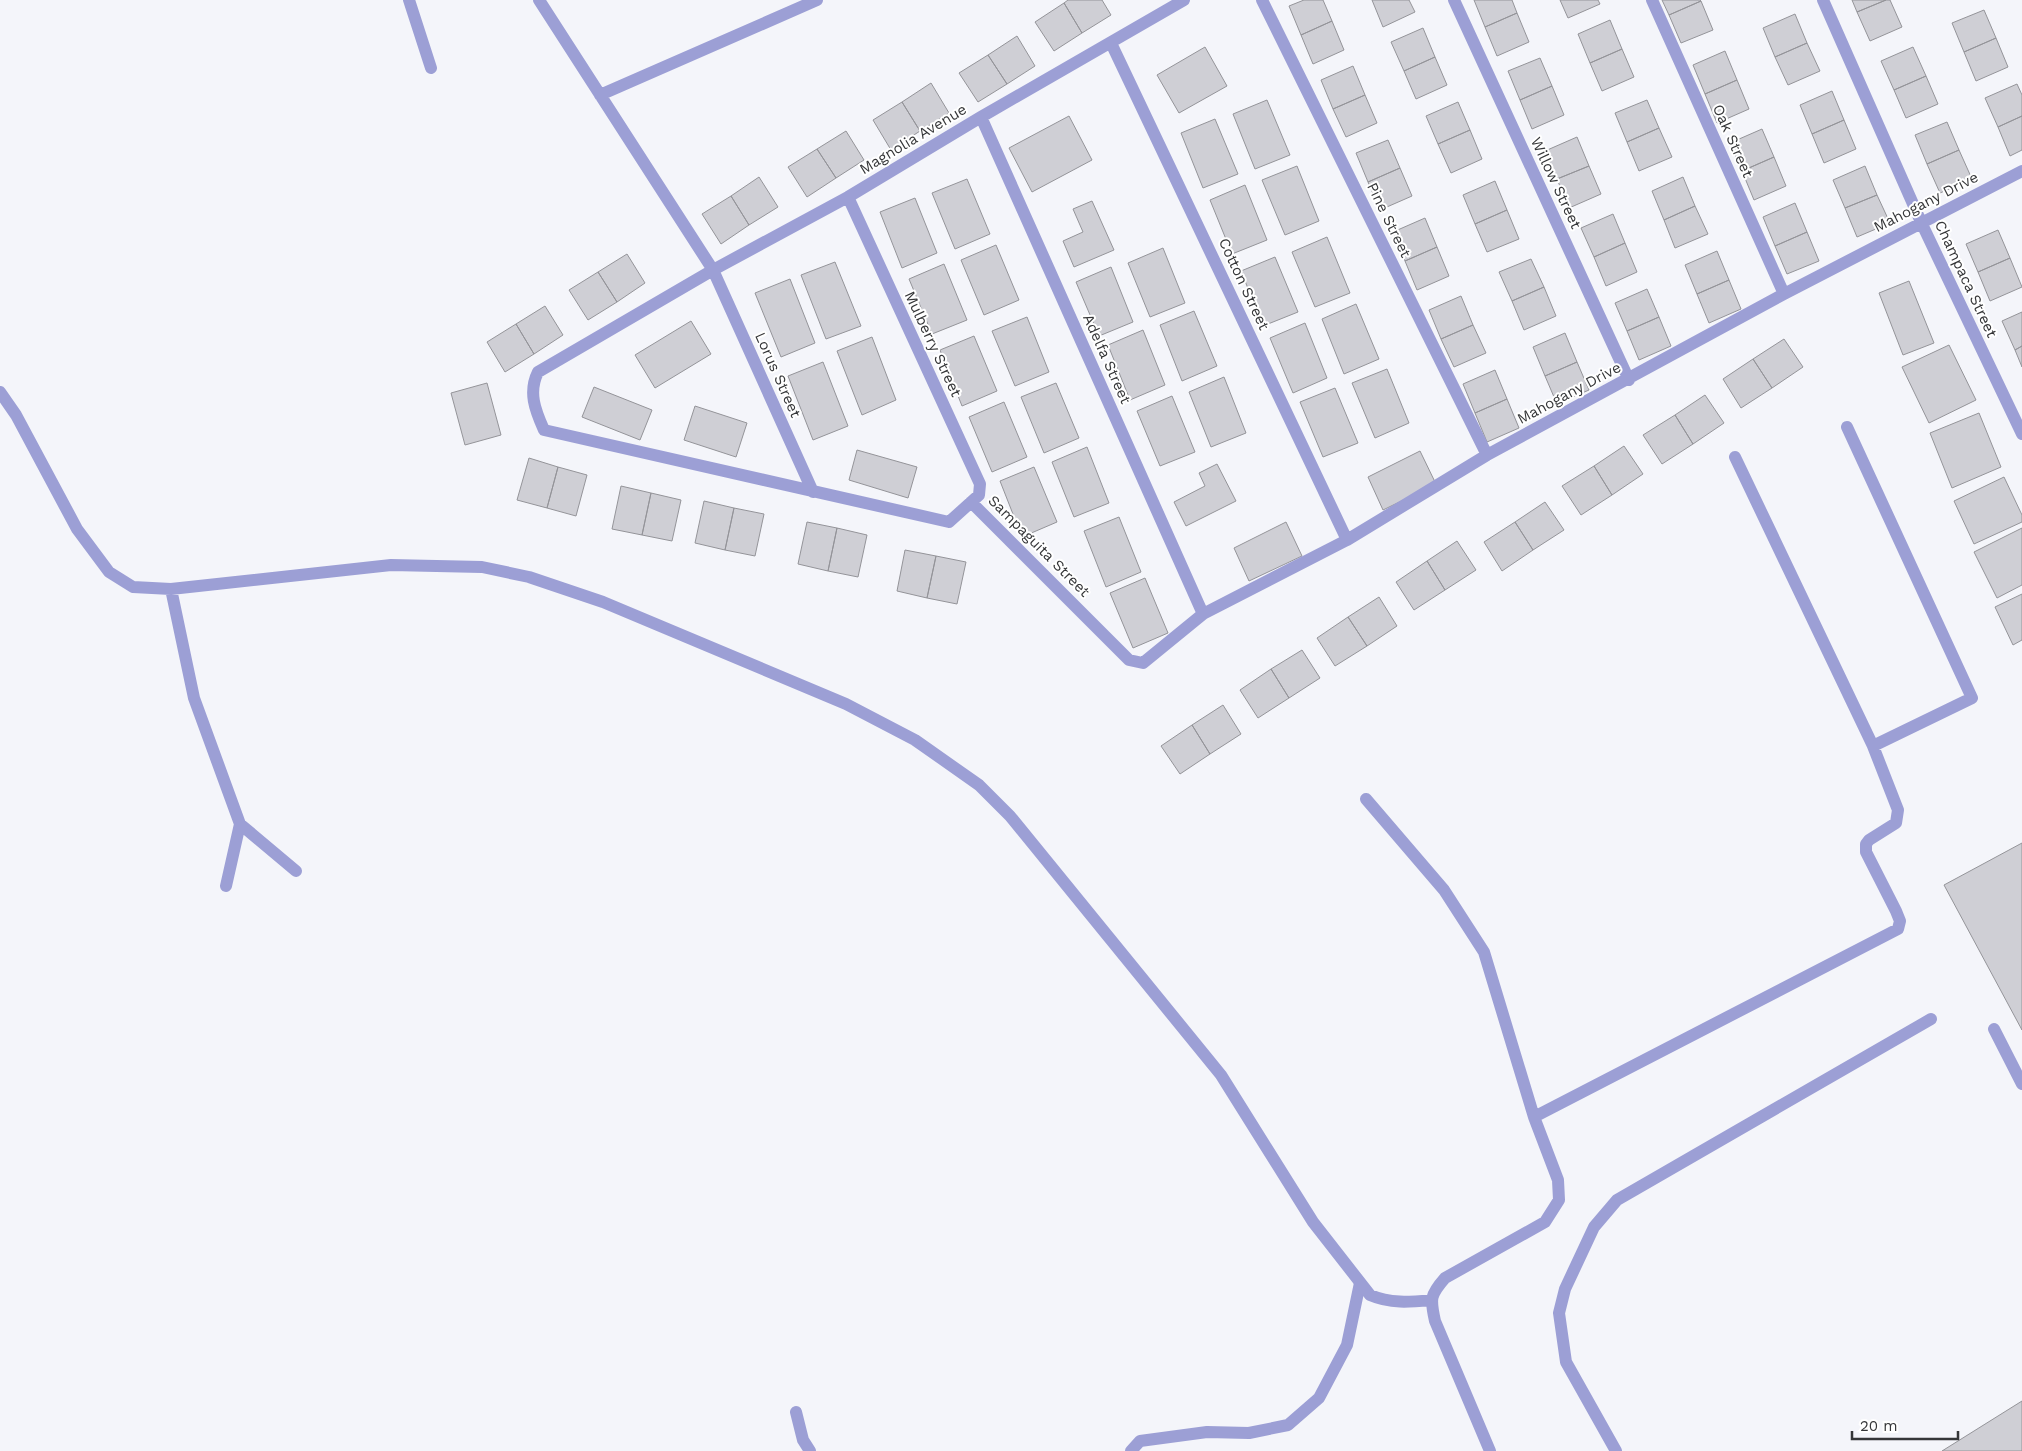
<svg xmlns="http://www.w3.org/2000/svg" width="2022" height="1451" font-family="'Work Sans',sans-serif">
	<rect width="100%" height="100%" fill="#f4f5fa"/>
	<path fill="#cfcfd5" stroke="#949499" d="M 1068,0 L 1102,0 L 1111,15 L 1082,33 L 1064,3 Z
		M 1304,0 L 1323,0 L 1332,21 L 1301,35 L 1289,6 Z
		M 1372,0 L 1409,0 L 1415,12 L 1383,27 Z
		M 1474,0 L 1512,0 L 1517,13 L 1485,27 Z
		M 1560,0 L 1598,0 L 1600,4 L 1568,18 Z
		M 1662,0 L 1700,0 L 1701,1 L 1669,15 Z
		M 1852,0 L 1886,0 L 1857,12 Z
		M 1886,0 L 1890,0 L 1902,27 L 1870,41 L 1857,12 Z
		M 1701,1 L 1713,30 L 1681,43 L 1669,15 Z
		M 1064,3 L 1082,33 L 1054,51 L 1035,22 Z
		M 1984,10 L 1996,38 L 1964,52 L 1952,23 Z
		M 1517,13 L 1529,42 L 1497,56 L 1485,27 Z
		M 1795,14 L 1807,43 L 1775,57 L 1763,28 Z
		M 1610,20 L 1622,49 L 1590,63 L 1578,34 Z
		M 1332,21 L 1344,50 L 1313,64 L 1301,35 Z
		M 1423,28 L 1435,57 L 1404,71 L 1391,42 Z
		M 1017,36 L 1035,66 L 1007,84 L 988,55 Z
		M 1996,38 L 2008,67 L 1976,81 L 1964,52 Z
		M 1807,43 L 1820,71 L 1788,85 L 1775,57 Z
		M 1205,47 L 1227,86 L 1179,113 L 1157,75 Z
		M 1913,47 L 1926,76 L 1894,90 L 1881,61 Z
		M 1622,49 L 1634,77 L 1602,91 L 1590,63 Z
		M 1725,51 L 1737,80 L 1705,94 L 1693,65 Z
		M 988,55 L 1007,84 L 978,102 L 959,73 Z
		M 1435,57 L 1447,85 L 1416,99 L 1404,71 Z
		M 1540,58 L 1552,86 L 1520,100 L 1508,71 Z
		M 1353,66 L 1365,95 L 1333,109 L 1321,80 Z
		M 1926,76 L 1938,104 L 1906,118 L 1894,90 Z
		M 1737,80 L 1749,109 L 1717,123 L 1705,94 Z
		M 931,83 L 949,113 L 920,131 L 902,102 Z
		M 2017,84 L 2022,95 L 2022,116 L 1998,127 L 1985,98 Z
		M 1552,86 L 1564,115 L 1532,129 L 1520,100 Z
		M 1832,91 L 1844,120 L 1812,134 L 1800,105 Z
		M 1365,95 L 1377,123 L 1346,137 L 1333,109 Z
		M 1267,100 L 1290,155 L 1255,169 L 1233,114 Z
		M 1647,100 L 1659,128 L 1627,142 L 1615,113 Z
		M 902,102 L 920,131 L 891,150 L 873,120 Z
		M 1458,102 L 1470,130 L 1438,144 L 1426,116 Z
		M 1069,116 L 1092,160 L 1032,192 L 1009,148 Z
		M 2022,116 L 2022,150 L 2010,156 L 1998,127 Z
		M 1215,119 L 1238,174 L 1203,188 L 1181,133 Z
		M 1844,120 L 1856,149 L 1824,163 L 1812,134 Z
		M 1947,122 L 1959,150 L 1927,164 L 1915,135 Z
		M 1659,128 L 1672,157 L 1639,171 L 1627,142 Z
		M 1762,129 L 1774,157 L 1742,171 L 1730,143 Z
		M 1470,130 L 1482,159 L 1451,173 L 1438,144 Z
		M 846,131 L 864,160 L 836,178 L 817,149 Z
		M 1577,137 L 1589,166 L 1557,179 L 1545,151 Z
		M 1388,140 L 1400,168 L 1368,182 L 1356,153 Z
		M 817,149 L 836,178 L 807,197 L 788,167 Z
		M 1959,150 L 1972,179 L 1940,193 L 1927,164 Z
		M 1774,157 L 1786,186 L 1754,200 L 1742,171 Z
		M 1297,166 L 1319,221 L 1285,235 L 1262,180 Z
		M 1589,166 L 1601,194 L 1569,208 L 1557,179 Z
		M 1865,166 L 1877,195 L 1845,208 L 1833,180 Z
		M 1400,168 L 1412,196 L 1380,210 L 1368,182 Z
		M 759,177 L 778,207 L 749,225 L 731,196 Z
		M 1683,177 L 1695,206 L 1664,220 L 1652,191 Z
		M 967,179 L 990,234 L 955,249 L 932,193 Z
		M 1495,181 L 1507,210 L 1475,224 L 1463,195 Z
		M 1245,185 L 1267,240 L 1232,254 L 1210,200 Z
		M 1877,195 L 1890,223 L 1857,237 L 1845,208 Z
		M 731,196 L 749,225 L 721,244 L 702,214 Z
		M 915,198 L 937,253 L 902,268 L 880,212 Z
		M 1092,201 L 1114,250 L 1074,267 L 1063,241 L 1083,232 L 1073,209 Z
		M 1795,203 L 1807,232 L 1775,246 L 1763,217 Z
		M 1695,206 L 1708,234 L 1675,248 L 1664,220 Z
		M 1507,210 L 1519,239 L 1487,252 L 1475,224 Z
		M 1613,214 L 1625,243 L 1594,257 L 1581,228 Z
		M 1425,218 L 1437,247 L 1405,261 L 1393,232 Z
		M 1998,230 L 2010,258 L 1978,272 L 1966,244 Z
		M 1807,232 L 1819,261 L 1787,274 L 1775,246 Z
		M 1327,237 L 1350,293 L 1315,307 L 1292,252 Z
		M 1625,243 L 1637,272 L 1606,286 L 1594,257 Z
		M 996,245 L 1019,300 L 984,315 L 961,260 Z
		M 1437,247 L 1449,276 L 1417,290 L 1405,261 Z
		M 1163,248 L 1185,303 L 1150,317 L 1128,263 Z
		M 1717,251 L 1729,280 L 1697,294 L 1685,265 Z
		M 627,254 L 645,283 L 617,302 L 598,272 Z
		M 1275,257 L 1298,312 L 1263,326 L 1241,271 Z
		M 2010,258 L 2022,287 L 1990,301 L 1978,272 Z
		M 1531,259 L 1544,287 L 1512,301 L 1499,272 Z
		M 835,262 L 861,326 L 826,339 L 801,275 Z
		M 944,264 L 967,320 L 932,334 L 909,279 Z
		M 1111,267 L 1133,322 L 1099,336 L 1076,282 Z
		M 598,272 L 617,302 L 588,320 L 569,290 Z
		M 790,279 L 815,343 L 781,357 L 755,293 Z
		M 1729,280 L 1741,309 L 1709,323 L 1697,294 Z
		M 1909,281 L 1934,343 L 1903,355 L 1879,293 Z
		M 1544,287 L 1556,316 L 1524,330 L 1512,301 Z
		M 1647,289 L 1659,317 L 1627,331 L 1615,303 Z
		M 1461,296 L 1473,325 L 1441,339 L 1429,310 Z
		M 1356,304 L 1379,359 L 1344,374 L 1322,319 Z
		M 545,306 L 563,335 L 534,354 L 516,324 Z
		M 1194,311 L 1217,366 L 1182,381 L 1160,325 Z
		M 2022,312 L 2022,346 L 2015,350 L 2002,321 Z
		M 1027,317 L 1049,372 L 1015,386 L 992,331 Z
		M 1659,317 L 1671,346 L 1639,360 L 1627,331 Z
		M 691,321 L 711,354 L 655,388 L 635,355 Z
		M 1305,323 L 1327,378 L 1293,393 L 1270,338 Z
		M 516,324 L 534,354 L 505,372 L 487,342 Z
		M 1473,325 L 1486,353 L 1454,367 L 1441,339 Z
		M 1143,330 L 1165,385 L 1130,400 L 1108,345 Z
		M 1565,333 L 1577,362 L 1545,376 L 1533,347 Z
		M 974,336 L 997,391 L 962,406 L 940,350 Z
		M 872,337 L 896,400 L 862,415 L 837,351 Z
		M 1784,339 L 1803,367 L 1772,388 L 1753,359 Z
		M 1949,345 L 1976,400 L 1929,423 L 1902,367 Z
		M 2022,346 L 2022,367 L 2015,350 Z
		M 1753,359 L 1772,388 L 1741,408 L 1723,379 Z
		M 823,362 L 848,426 L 813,440 L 788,376 Z
		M 1577,362 L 1589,390 L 1557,404 L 1545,376 Z
		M 1387,369 L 1409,423 L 1375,438 L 1352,383 Z
		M 1495,370 L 1507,399 L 1475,413 L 1463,384 Z
		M 1224,377 L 1246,433 L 1211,447 L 1189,392 Z
		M 487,383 L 501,435 L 465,445 L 451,393 Z
		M 1056,383 L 1079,438 L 1044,453 L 1021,397 Z
		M 594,387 L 652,410 L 640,440 L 582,417 Z
		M 1335,388 L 1358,443 L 1323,457 L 1300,402 Z
		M 1705,395 L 1724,423 L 1693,444 L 1675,415 Z
		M 1172,396 L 1195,452 L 1160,466 L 1137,411 Z
		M 1507,399 L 1519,428 L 1487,442 L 1475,413 Z
		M 1004,402 L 1027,457 L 992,472 L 969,417 Z
		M 695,406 L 747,423 L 736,457 L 684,440 Z
		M 1979,413 L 2001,467 L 1952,488 L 1930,433 Z
		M 1675,415 L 1693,444 L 1662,464 L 1643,435 Z
		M 1624,446 L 1643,474 L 1612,495 L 1594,466 Z
		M 1087,447 L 1109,503 L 1074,517 L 1052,462 Z
		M 857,450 L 917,467 L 908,498 L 849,480 Z
		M 1420,451 L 1436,484 L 1383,510 L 1368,477 Z
		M 529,458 L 558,467 L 547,508 L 517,500 Z
		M 1217,464 L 1236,501 L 1186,526 L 1174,502 L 1205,486 L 1199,473 Z
		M 1594,466 L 1612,495 L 1581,515 L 1562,486 Z
		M 558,467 L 587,475 L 576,516 L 547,508 Z
		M 1034,467 L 1057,522 L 1022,537 L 1000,481 Z
		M 2004,477 L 2022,515 L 2022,522 L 1974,544 L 1954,501 Z
		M 621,486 L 651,493 L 642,535 L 612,529 Z
		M 651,493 L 681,500 L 672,541 L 642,535 Z
		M 704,501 L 734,508 L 725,550 L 695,543 Z
		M 1545,502 L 1564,530 L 1533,550 L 1515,522 Z
		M 734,508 L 764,514 L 755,556 L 725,550 Z
		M 1119,517 L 1141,572 L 1106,587 L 1084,531 Z
		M 807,522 L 837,528 L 828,571 L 798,564 Z
		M 1286,522 L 1302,556 L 1249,581 L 1234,548 Z
		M 1515,522 L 1533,550 L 1502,571 L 1484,542 Z
		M 837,528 L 867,535 L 858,577 L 828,571 Z
		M 2022,528 L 2022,585 L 1997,598 L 1974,552 Z
		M 1457,541 L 1476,570 L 1445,590 L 1427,561 Z
		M 905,550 L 936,556 L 927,598 L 897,591 Z
		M 936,556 L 966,562 L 957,604 L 927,598 Z
		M 1427,561 L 1445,590 L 1414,610 L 1396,582 Z
		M 1145,578 L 1168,633 L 1133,648 L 1110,593 Z
		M 2022,594 L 2022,640 L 2013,645 L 1995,607 Z
		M 1379,597 L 1397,626 L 1367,646 L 1348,617 Z
		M 1348,617 L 1367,646 L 1335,666 L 1317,638 Z
		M 1302,650 L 1320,678 L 1289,698 L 1271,669 Z
		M 1271,669 L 1289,698 L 1258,718 L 1240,690 Z
		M 1223,705 L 1241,734 L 1210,754 L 1192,725 Z
		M 1192,725 L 1210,754 L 1180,774 L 1161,746 Z
		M 2022,843 L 2022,1030 L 1944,885 Z
		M 2022,1401 L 2022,1451 L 1942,1451 Z"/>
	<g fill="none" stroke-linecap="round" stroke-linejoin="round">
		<path stroke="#9c9fd5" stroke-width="12" d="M 409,0 L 431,68
			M 1994,1029 L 2022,1084
			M 796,1412 L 803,1440 L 810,1451
			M 1131,1451 L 1140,1441 L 1207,1432 L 1249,1433 L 1288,1425 L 1319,1398 L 1347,1345 L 1360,1283"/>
		<path stroke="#9c9fd5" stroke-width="12" d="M 539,0 L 713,270 L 813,492
			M 1262,0 L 1487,455
			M 1454,0 L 1629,380
			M 1652,0 L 1784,294
			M 1823,0 L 1921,222 L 2022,434
			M 1111,43 L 1347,540
			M 600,95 L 817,0
			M 981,117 L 1203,614
			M 848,197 L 980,484 L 979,495 L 949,522 L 544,430 C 535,410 528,392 538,372 L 713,270 L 848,197 L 981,117 L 1184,0
			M 0,392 L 16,415 L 77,529 L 109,572 L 133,587 L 171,589 L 391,565 L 482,567 L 529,577 L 603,602 L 846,704 L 915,740 L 979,785 L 1010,816 L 1221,1075 L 1313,1222 L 1370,1295 C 1391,1304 1410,1302 1432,1300
			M 1847,427 L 1972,698 L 1873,746
			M 971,502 L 1129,660 L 1143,663 L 1203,614 L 1347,540 L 1487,455 L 1784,294 L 2022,171
			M 171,589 L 194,698 L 240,824 L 226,886
			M 1366,799 L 1444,890 L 1484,952 L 1534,1117 L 1558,1180 L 1559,1200 L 1545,1222 L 1445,1278 C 1430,1295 1430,1299 1435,1321 L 1490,1451
			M 240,824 L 296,871
			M 1534,1117 L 1898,929 L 1900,921 L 1896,911 L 1866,852 L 1866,844 L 1869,840 L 1896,823 L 1898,810 L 1873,746 L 1735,457
			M 1616,1451 L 1566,1362 L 1559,1313 L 1565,1289 L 1594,1227 L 1617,1200 L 1931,1019"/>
	</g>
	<g text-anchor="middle" stroke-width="4" stroke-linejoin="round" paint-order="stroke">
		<g font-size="15" fill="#353638" stroke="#fff">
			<text transform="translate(913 139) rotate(-31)" y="5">Magnolia Avenue</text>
			<text transform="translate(1733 141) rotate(66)" y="5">Oak Street</text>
			<text transform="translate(1556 183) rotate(65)" y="5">Willow Street</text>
			<text transform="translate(1926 202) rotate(-27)" y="5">Mahogany Drive</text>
			<text transform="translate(1389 220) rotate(64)" y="5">Pine Street</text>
			<text transform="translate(1966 279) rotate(65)" y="5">Champaca Street</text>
			<text transform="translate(1244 284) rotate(65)" y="5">Cotton Street</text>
			<text transform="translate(933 344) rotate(65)" y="5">Mulberry Street</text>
			<text transform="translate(1107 359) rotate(66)" y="5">Adelfa Street</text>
			<text transform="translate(778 375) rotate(66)" y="5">Lorus Street</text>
			<text transform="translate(1569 393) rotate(-28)" y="5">Mahogany Drive</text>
			<text transform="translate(1039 546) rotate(45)" y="5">Sampaguita Street</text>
		</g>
	</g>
	<path d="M1852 1431v8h106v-8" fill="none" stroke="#353638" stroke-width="2.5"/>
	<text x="1860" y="1431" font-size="15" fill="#353638" stroke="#ffffff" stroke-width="4" paint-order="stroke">20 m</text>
</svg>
